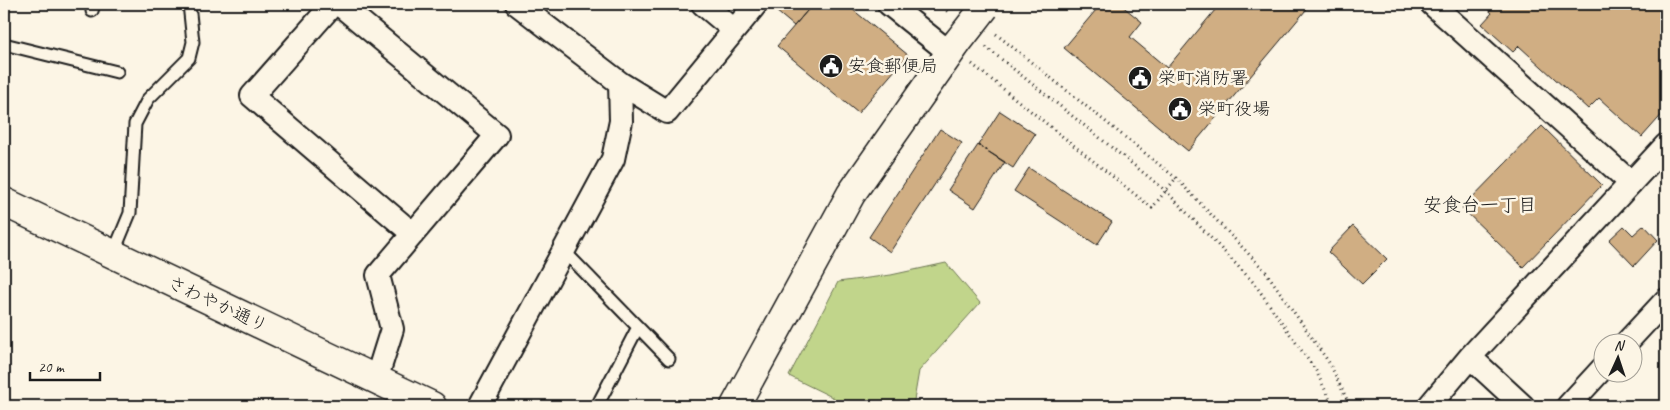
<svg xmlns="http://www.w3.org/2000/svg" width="1670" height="410" font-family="Caveat,'Klee One',sans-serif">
	<rect width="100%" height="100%" fill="#fcf5e5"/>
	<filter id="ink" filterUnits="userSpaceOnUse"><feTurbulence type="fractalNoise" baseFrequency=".02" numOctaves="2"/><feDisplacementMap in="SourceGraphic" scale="10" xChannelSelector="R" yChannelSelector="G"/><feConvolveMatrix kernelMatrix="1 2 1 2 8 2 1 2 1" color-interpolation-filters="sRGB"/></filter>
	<g filter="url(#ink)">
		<path fill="#c1d58b" stroke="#6e7854" d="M 946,263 L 980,303 L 919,371 L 913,406 L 831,406 L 834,398 L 789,376 L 838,282 L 891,275 Z"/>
		<path fill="#d0ae83" stroke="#1c1c1c" d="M 773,4 L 813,4 L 794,26 L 770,6 Z
			M 813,4 L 846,4 L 908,55 L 858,113 L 777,46 Z
			M 1101,4 L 1120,4 L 1142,22 L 1130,37 L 1167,68 L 1220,4 L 1311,4 L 1188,151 L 1064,48 Z
			M 1482,4 L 1666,4 L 1666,110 L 1642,137 L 1599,98 L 1588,109 L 1519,46 L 1513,52 L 1482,24 L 1492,13 Z
			M 1000,111 L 1035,134 L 1013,168 L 978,145 Z
			M 1542,126 L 1602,185 L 1523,267 L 1462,208 Z
			M 940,129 L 962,143 L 890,252 L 869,237 Z
			M 978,145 L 1005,162 L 975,208 L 948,190 Z
			M 1029,168 L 1112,222 L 1097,245 L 1014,191 Z
			M 1644,225 L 1658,240 L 1634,266 L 1609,240 L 1624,226 L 1633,235 Z
			M 1353,226 L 1387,259 L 1362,284 L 1328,252 Z"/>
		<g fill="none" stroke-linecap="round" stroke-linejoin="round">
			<g stroke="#1c1c1c" stroke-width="15">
				<path id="service" d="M 92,11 L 94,4
					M 4,44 L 117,72
					M 564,251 L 669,359
					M 113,254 L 130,213 L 135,124 L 148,99 L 189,58 L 193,42 L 189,4
					M 597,406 L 638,327"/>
			</g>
			<g stroke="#1c1c1c" stroke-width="26">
				<path id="minor" d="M 333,4 L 252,96 L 413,234
					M 339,4 L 497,135 L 378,275 L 392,329 L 376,380
					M 517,4 L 620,83 L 667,112 L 756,4
					M 703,4 L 734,30
					M 889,4 L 950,53
					M 1432,4 L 1631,183
					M 1627,342 L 1666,300
					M 1470,357 L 1523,406
					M 480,406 L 613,159 L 621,121 L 620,83
					M 1429,406 L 1470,357 L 1666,145
					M 1568,406 L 1602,369"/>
			</g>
			<g stroke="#1c1c1c" stroke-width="31">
				<path id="tertiary" d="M 4,202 L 432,406
					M 735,406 L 851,194 L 957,43"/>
			</g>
			<path stroke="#1c1c1c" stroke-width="3" stroke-dasharray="1 4" stroke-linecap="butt" d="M 939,4 L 948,12
				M 996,34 L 1176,178 L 1266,272 L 1330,364 L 1350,406
				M 986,47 L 1165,190 L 1254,283 L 1316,371 L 1333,406
				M 972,64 L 1152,208 L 1176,178"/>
			<use href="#service" stroke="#fcf5e5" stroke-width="11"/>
			<use href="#minor" stroke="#fcf5e5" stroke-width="22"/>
			<use href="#tertiary" stroke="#fcf5e5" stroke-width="28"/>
			<g stroke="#1c1c1c" stroke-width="31" stroke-linecap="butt">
				<path id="tertiary-bridge" d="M 957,43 L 985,7"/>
			</g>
			<use href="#tertiary-bridge" stroke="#fcf5e5" stroke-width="28"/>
		</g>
	</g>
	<defs>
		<g id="civic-disc" transform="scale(1.25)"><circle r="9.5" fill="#1c1c1c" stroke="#fcf5e5"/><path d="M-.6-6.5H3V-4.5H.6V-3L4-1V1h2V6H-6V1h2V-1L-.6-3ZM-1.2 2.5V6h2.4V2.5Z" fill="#fff"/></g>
	</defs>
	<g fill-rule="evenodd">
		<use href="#civic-disc" x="831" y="66"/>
		<use href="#civic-disc" x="1140" y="78"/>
		<use href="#civic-disc" x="1180" y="109"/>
	</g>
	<g text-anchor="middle" stroke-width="5" stroke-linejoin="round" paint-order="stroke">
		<g font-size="18" fill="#1c1c1c" stroke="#fcf5e5" text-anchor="start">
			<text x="848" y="72">安食郵便局</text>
			<text x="1158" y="84">栄町消防署</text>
			<text x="1198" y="115">栄町役場</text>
		</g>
		<g font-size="18" fill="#1c1c1c" stroke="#fcf5e5">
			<text transform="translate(218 304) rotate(25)" y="6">さわやか通り</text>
		</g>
		<g font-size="19" fill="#1c1c1c" stroke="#fcf5e5">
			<text x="1480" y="211">安食台一丁目</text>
		</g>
	</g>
	<rect width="1670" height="410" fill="none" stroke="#fcf5e5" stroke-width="20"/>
	<rect x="10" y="10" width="1650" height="390" fill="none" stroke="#1c1c1c" stroke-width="2" filter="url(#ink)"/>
	<g transform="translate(1618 358) rotate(3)"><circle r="24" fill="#fcf5e5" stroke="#a29e95"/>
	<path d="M0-4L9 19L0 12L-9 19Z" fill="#1c1c1c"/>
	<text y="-8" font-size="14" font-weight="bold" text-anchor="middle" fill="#1c1c1c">N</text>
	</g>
	<path d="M30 372v8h70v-8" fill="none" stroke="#1c1c1c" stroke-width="2.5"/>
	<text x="38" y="372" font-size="15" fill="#1c1c1c" stroke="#fcf5e5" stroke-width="4" paint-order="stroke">20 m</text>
</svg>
